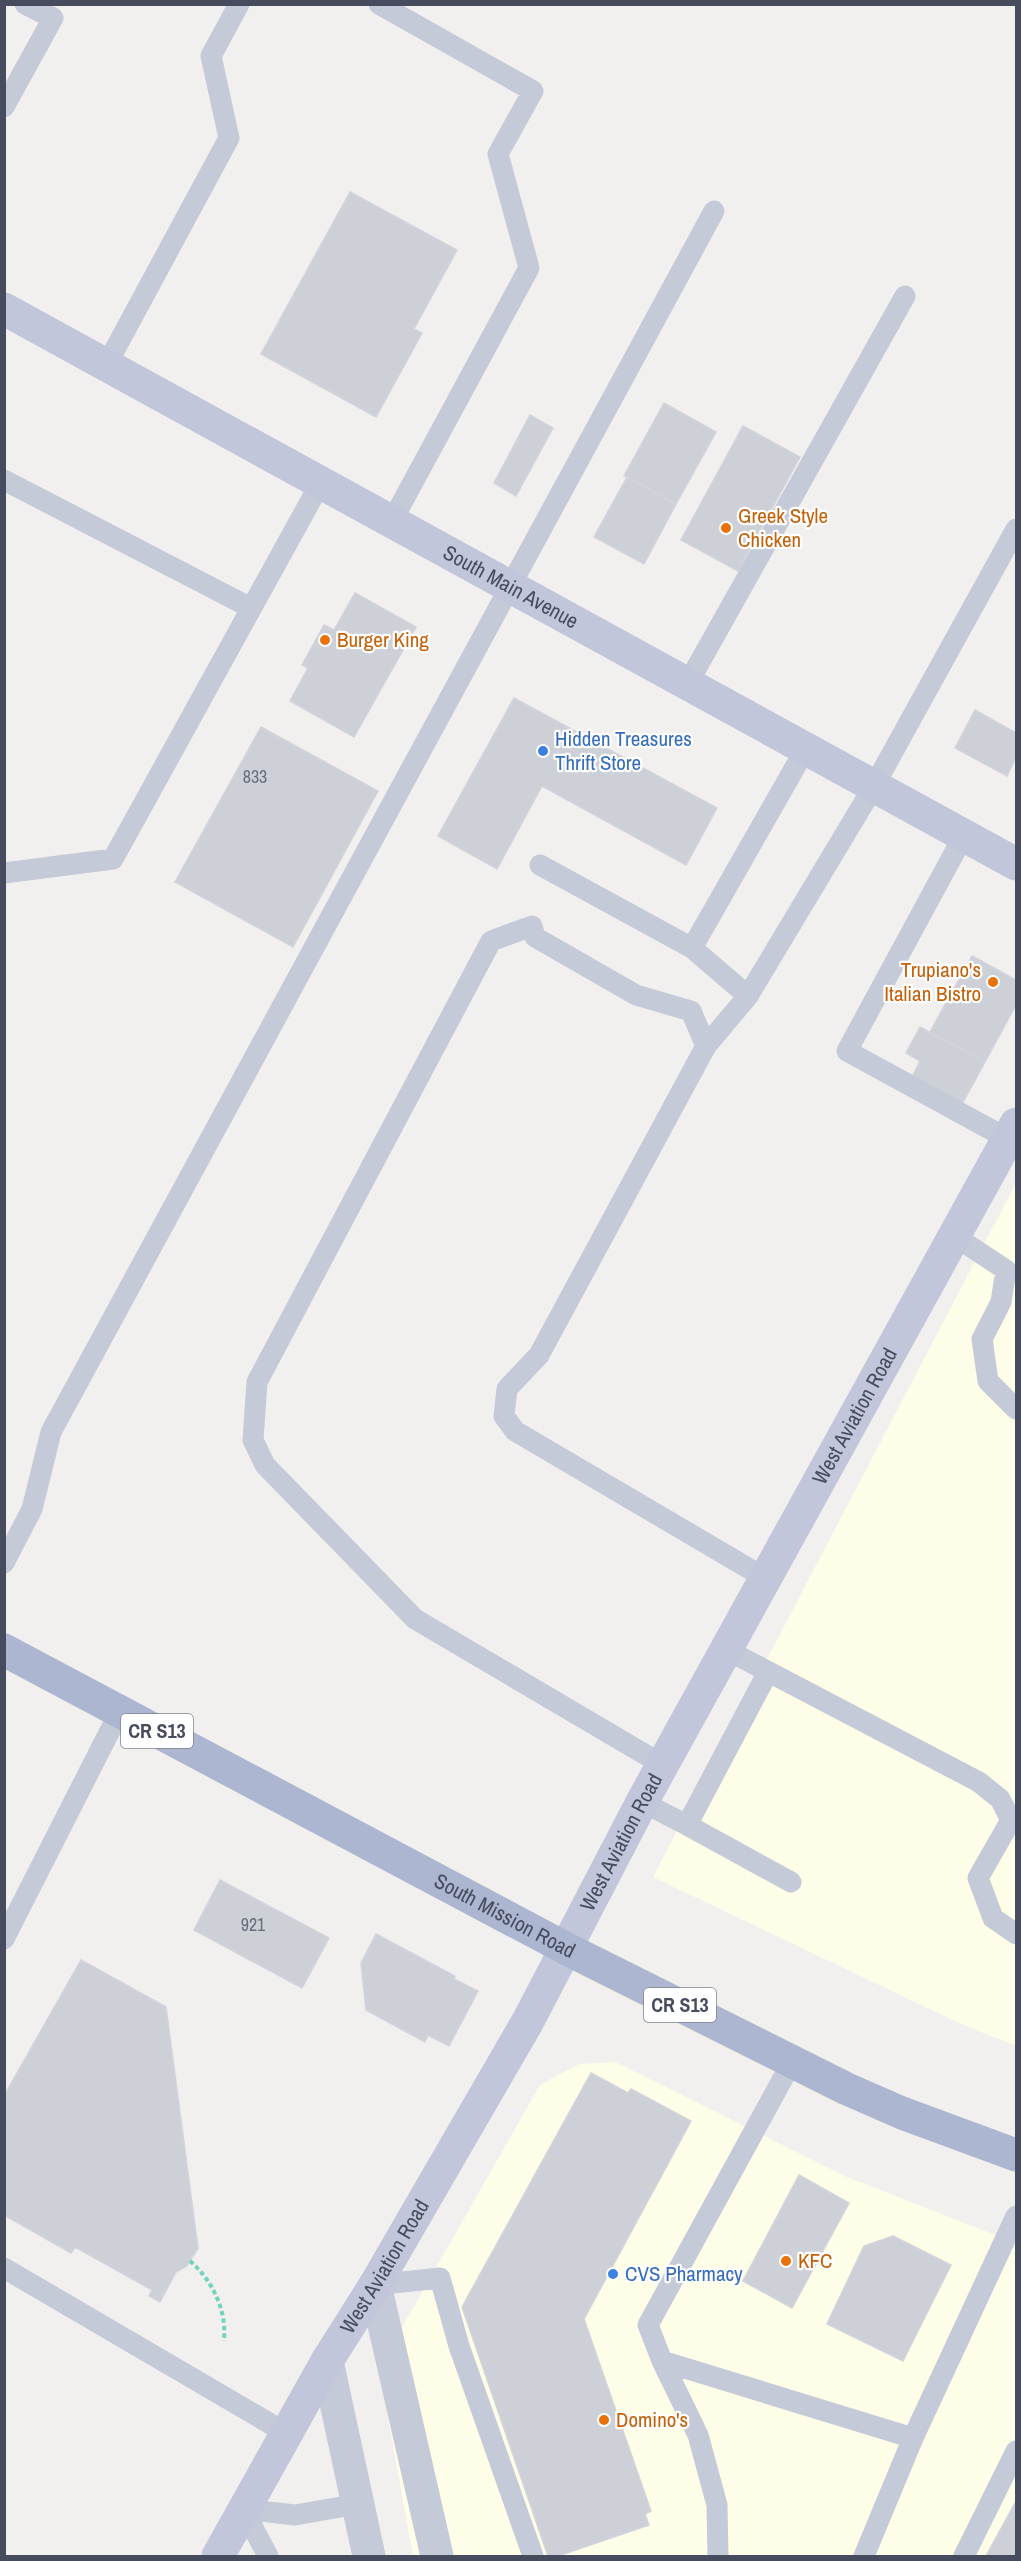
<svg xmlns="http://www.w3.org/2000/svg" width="1021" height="2561" font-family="'Archivo Narrow',sans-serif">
	<rect width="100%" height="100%" fill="#f2f0ef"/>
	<path fill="#fdfde8" d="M 1016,1183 L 1016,2046 L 961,2024 L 653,1877 Z
		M 615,2062 L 847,2177 L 1016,2243 L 1016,2556 L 413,2556 L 379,2368 L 540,2085 L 579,2064 Z"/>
	<path fill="#ced0d7" stroke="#d3d3db" stroke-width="1.5" d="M 350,192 L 457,250 L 414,329 L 422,333 L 376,417 L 261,354 Z
		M 664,403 L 716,432 L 676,504 L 624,476 Z
		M 530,415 L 553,428 L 516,496 L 494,483 Z
		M 743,426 L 800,457 L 738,571 L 681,540 Z
		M 627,477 L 676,504 L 644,564 L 594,537 Z
		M 355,593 L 416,627 L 354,737 L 290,701 L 308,668 L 302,665 L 324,625 L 334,630 Z
		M 514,698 L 717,808 L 686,865 L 542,786 L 497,869 L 438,836 Z
		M 975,710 L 1016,733 L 1016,758 L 1007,776 L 955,748 Z
		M 261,727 L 378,791 L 293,947 L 175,882 Z
		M 972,956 L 1016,980 L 1016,1005 L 985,1062 L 930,1032 Z
		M 920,1027 L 985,1062 L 962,1104 L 912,1077 L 920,1061 L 906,1053 Z
		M 220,1880 L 329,1938 L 302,1988 L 194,1930 Z
		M 376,1934 L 455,1976 L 454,1979 L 478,1991 L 449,2046 L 428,2035 L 425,2042 L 366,2010 L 361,1963 Z
		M 81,1960 L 166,2007 L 198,2248 L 187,2266 L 176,2272 L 160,2302 L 149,2296 L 152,2290 L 75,2247 L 71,2253 L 4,2215 L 4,2096 Z
		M 591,2073 L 628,2093 L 631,2089 L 691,2121 L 584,2319 L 651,2511 L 645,2514 L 649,2525 L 558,2556 L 548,2556 L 462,2307 Z
		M 799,2175 L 849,2203 L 792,2308 L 743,2281 Z
		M 893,2236 L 951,2265 L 903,2361 L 827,2324 L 864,2246 Z
		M 1016,2501 L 1016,2556 L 986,2556 Z"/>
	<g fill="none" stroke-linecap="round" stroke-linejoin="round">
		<path stroke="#71d3bc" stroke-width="4" stroke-dasharray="4.5 3" stroke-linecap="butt" d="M 190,2261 C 213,2281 227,2311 224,2341"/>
		<path stroke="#c5cad8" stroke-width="21" d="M 379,4 L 533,91 L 498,154 L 529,268 L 392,521
			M 4,107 L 53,18 L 25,4
			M 107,364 L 229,138 L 211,56 L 239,4
			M 4,480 L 251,608
			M 688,683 L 905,296
			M 964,835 L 847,1051 L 1008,1139
			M 540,865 L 692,948 L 806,748
			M 4,873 L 113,859 L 321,482
			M 692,948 L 748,996 L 874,786 L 1016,529
			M 706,1046 L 748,996
			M 953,1235 L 1006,1270 L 1001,1302 L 982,1339 L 988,1381 L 1016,1409
			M 4,1563 L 32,1509 L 51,1432 L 714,211
			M 725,1649 L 979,1782 L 1000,1799 L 1011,1820 L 978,1878 L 993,1918 L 1016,1934
			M 663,1765 L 415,1619 L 265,1465 L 253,1440 L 257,1382 L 491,941 L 532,926 L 535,937 L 636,995 L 691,1011 L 706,1046 L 539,1355 L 507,1389 L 504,1416 L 515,1431 L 765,1578
			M 642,1802 L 687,1825 L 768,1672
			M 687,1825 L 791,1882
			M 4,1939 L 120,1711
			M 793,2060 L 648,2325 L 662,2361 L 913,2438 L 1016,2216
			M 4,2268 L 286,2433
			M 375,2285 L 440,2278 L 459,2346 L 533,2556
			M 662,2361 L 698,2435 L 717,2505 L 718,2556
			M 243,2509 L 295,2515 L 358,2504
			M 243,2509 L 268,2556
			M 864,2556 L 913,2438
			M 964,2556 L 1016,2451"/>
		<path stroke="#c5cad8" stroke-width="33" d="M 375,2285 L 437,2556
			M 327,2361 L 369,2556"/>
		<g stroke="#c1c6da" stroke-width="33">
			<path id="s1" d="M 4,309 L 1016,864"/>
			<path id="s2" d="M 218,2556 L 327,2361 L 375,2285 L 528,2021 L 642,1802 L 1016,1124"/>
		</g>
		<path stroke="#adb6d0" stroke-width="33" id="s3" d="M 4,1650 L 567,1949 L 847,2089 L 902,2113 L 1016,2155"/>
	</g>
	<g fill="#e8710a" stroke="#fff" stroke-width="2">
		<circle cx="726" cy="528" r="6"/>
		<circle cx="325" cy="640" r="6"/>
		<circle cx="993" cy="982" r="6"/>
		<circle cx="786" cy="2261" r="6"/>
		<circle cx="604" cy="2420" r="6"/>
	</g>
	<g fill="#3f7fe0" stroke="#fff" stroke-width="2">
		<circle cx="543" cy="751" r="6"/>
		<circle cx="613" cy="2274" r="6"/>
	</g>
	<g text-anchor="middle" stroke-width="4.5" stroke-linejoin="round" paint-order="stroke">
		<g font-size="18" fill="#686d7c">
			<text x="255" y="783">833</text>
			<text x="253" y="1931">921</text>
		</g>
		<g fill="#fff" stroke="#7e828e" stroke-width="1.5">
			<rect x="121" y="1714" width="72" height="34" rx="4.5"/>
			<rect x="644" y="1988" width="72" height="34" rx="4.5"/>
		</g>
		<g font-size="20" font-weight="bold" fill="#464c5e">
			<text x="157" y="1738">CR S13</text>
			<text x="680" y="2012">CR S13</text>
		</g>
		<g font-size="21" fill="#c56008" stroke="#fff" text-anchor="start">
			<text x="738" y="523">Greek Style<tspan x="738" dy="24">Chicken</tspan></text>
			<text x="337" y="647">Burger King</text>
			<text x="981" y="977" text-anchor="end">Trupiano's<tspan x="981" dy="24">Italian Bistro</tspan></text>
			<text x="798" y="2268">KFC</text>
			<text x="616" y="2427">Domino's</text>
		</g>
		<g font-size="21" fill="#464c5e" stroke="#fff">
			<text dy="7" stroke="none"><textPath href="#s1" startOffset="578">South Main Avenue</textPath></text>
			<text dy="7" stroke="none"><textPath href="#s2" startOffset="1306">West Aviation Road</textPath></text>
			<text dy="7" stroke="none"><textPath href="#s2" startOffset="820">West Aviation Road</textPath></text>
			<text dy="7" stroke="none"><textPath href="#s3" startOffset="567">South Mission Road</textPath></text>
			<text dy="7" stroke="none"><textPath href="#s2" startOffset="334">West Aviation Road</textPath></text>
		</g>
		<g font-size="21" fill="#366cbe" stroke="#fff" text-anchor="start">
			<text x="555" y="746">Hidden Treasures<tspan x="555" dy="24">Thrift Store</tspan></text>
			<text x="625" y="2281">CVS Pharmacy</text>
		</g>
	</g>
	<rect width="1021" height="2561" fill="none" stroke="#464c5e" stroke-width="12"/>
</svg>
